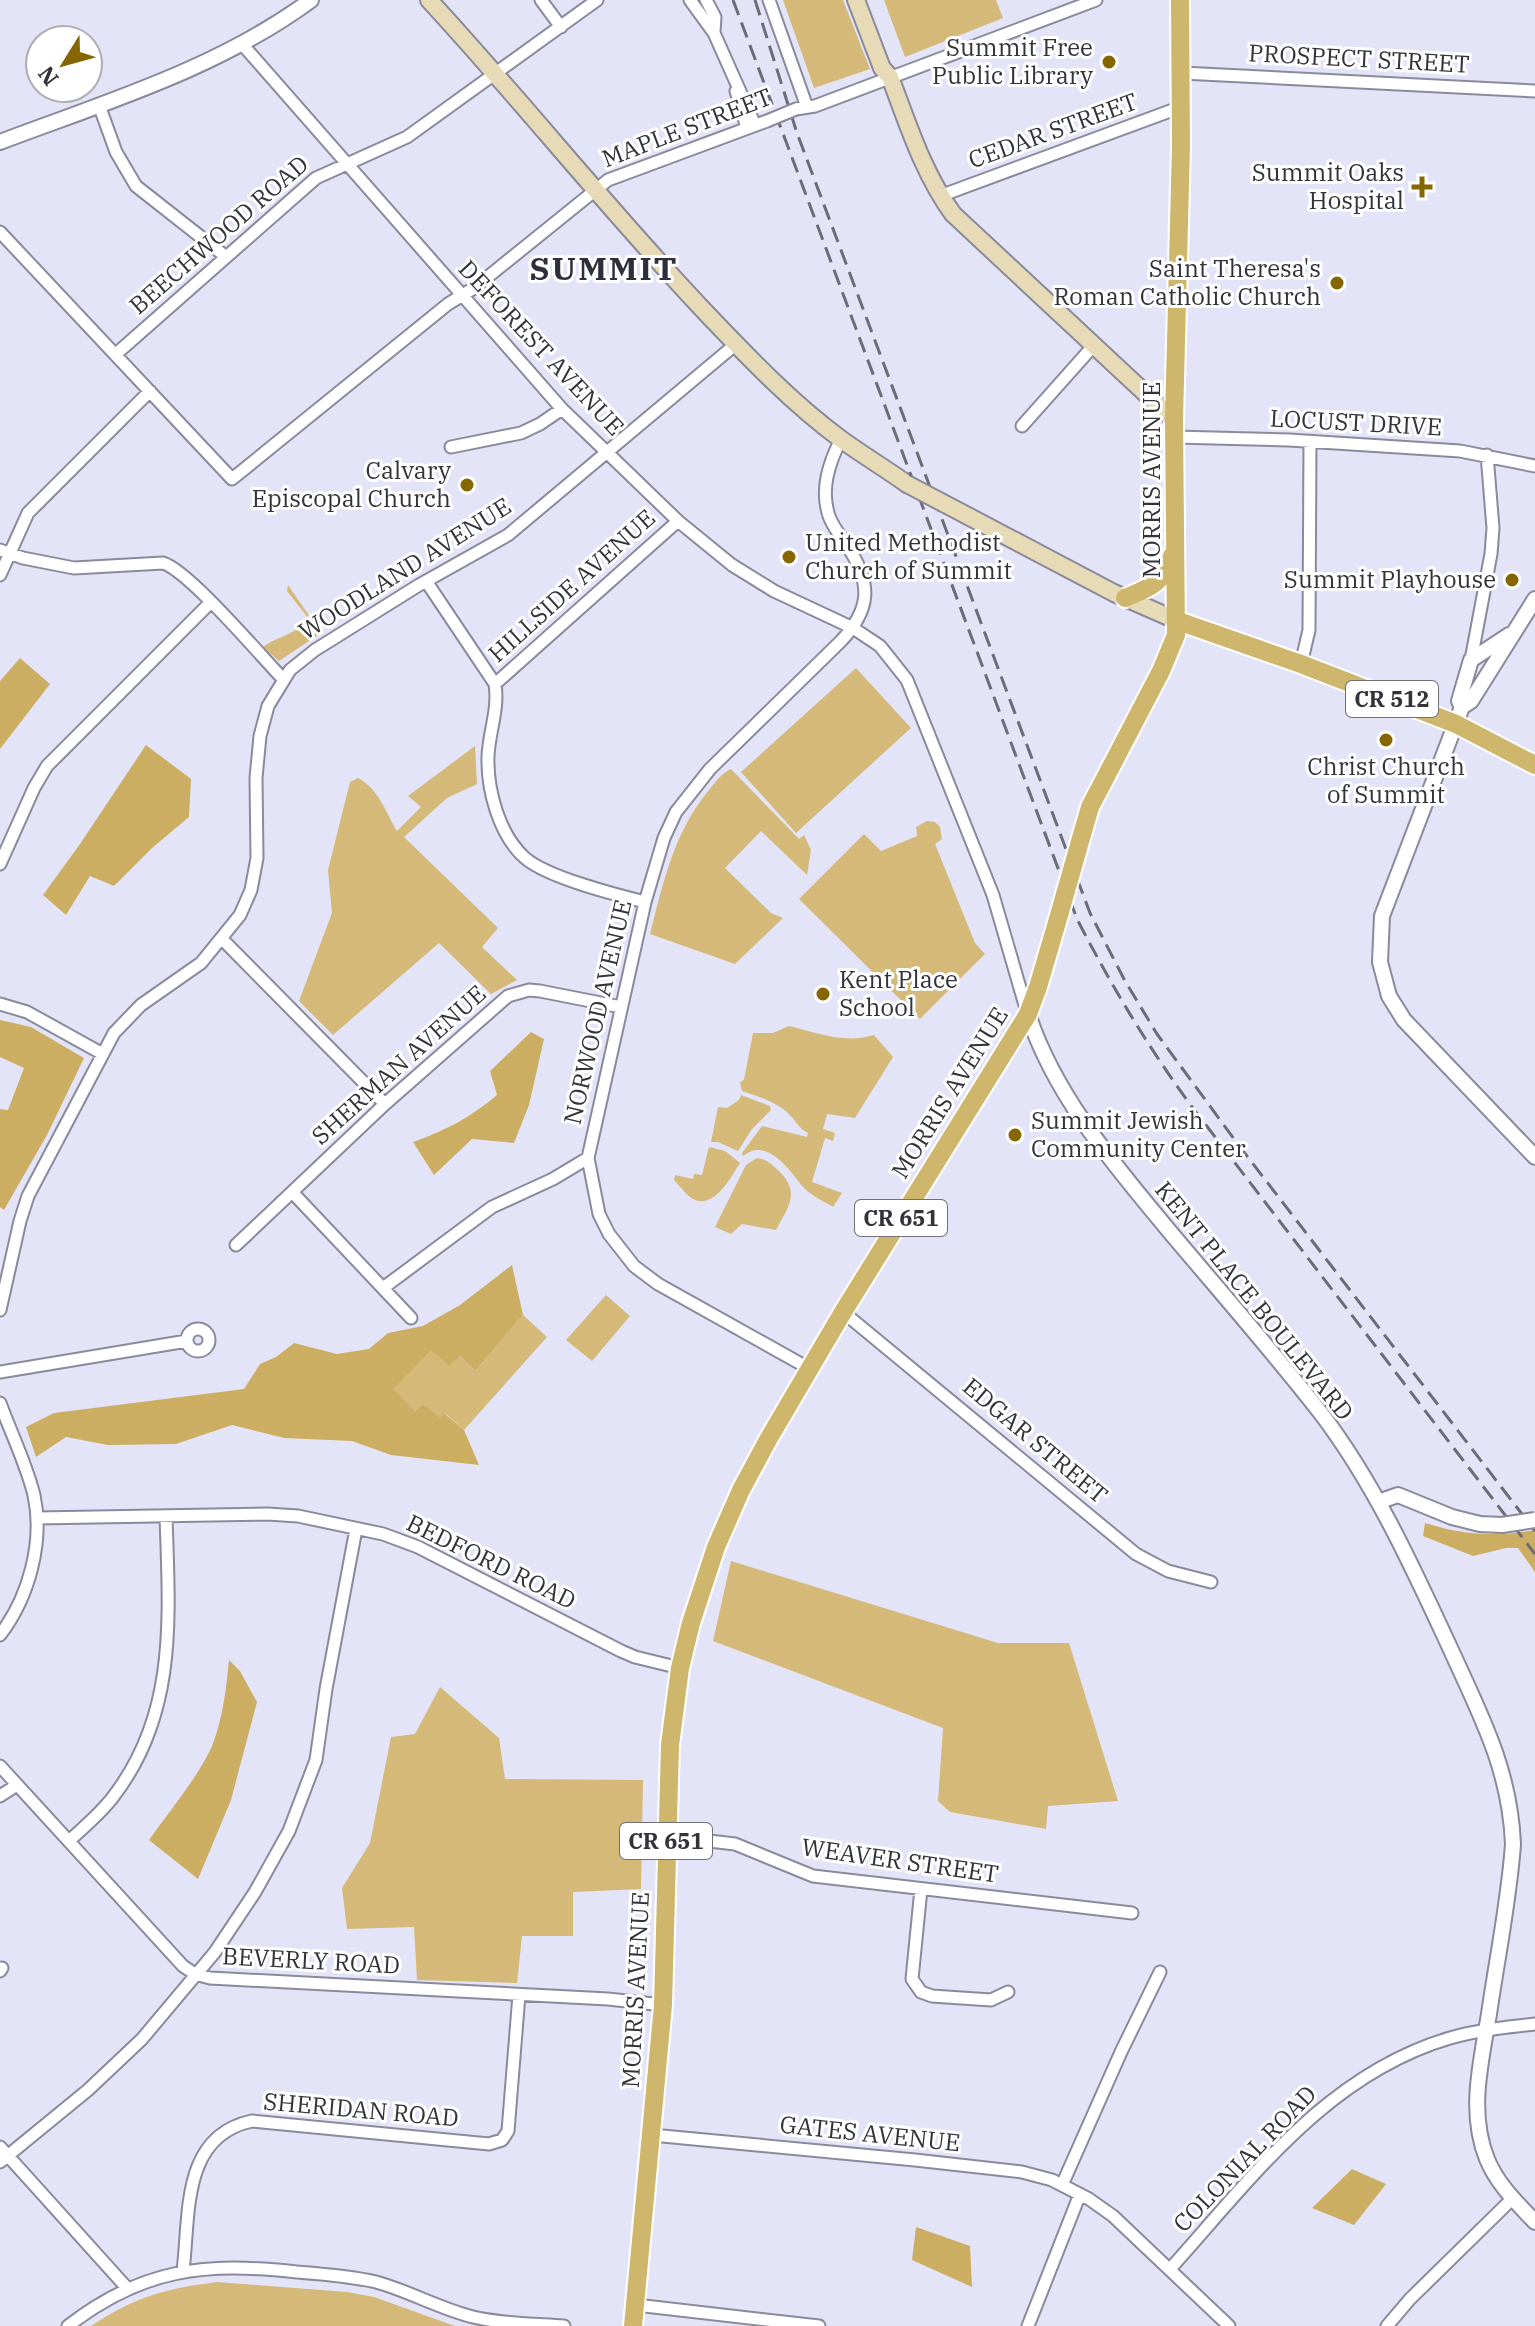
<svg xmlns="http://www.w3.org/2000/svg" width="1535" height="2326" font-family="'IBM Plex Serif',serif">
	<rect width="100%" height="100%" fill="#e4e4f8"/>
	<path fill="#d4b978" d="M 783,0 L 843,0 L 870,69 L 814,88 Z
		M 884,0 L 996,0 L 1003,18 L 905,57 Z
		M 288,585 L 321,633 L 279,661 L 263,647 C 276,637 301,632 309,619 L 287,591 Z
		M 856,668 L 911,728 L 796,833 L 741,772 Z
		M 475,746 L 477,784 L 447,798 L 404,837 L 498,928 L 482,947 L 517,980 L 491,994 L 439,943 L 333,1035 L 299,1001 L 332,913 L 328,870 L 350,782 L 358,778 C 378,788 387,814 397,831 L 421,807 L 408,796 Z
		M 731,769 L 799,839 L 804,835 L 811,850 L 807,875 L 761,831 L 725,868 L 771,913 L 783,918 L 735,964 L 650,934 C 663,884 673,836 705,795 C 713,785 720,774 731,769 Z
		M 927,821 L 935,822 L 940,827 L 942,839 L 935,844 L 975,943 L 985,954 L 920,1019 L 799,899 L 864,834 L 881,851 L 917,836 L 916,827 Z
		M 789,1026 C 817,1033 846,1044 874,1035 L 893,1057 L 855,1118 L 827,1114 L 823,1129 L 835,1133 L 833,1141 L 825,1138 L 812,1182 L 842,1193 L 833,1207 C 825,1202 812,1196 805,1189 C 790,1172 769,1136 743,1156 L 742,1153 L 762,1126 L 807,1137 L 808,1133 C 799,1129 796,1121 789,1114 C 776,1101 759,1097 742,1091 L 740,1082 L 744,1080 L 753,1033 L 773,1033 Z
		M 741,1095 L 770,1106 L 771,1110 L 752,1129 L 738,1151 L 718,1142 L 711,1142 L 718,1107 L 727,1108 L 739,1100 Z
		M 709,1147 L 725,1151 L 740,1163 C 731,1177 714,1210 693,1199 C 686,1195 680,1186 674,1180 L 675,1175 L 693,1179 L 694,1174 L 702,1175 Z
		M 757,1158 C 767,1159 772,1165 779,1171 C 801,1193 788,1207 776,1230 L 742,1224 L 731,1234 L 715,1227 L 746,1165 Z
		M 606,1295 L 630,1316 L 592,1361 L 566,1340 Z
		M 523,1315 L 547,1337 L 464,1430 L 445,1413 L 440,1417 L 423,1404 L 415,1411 L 394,1389 L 431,1349 L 448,1365 L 460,1356 L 475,1371 Z
		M 731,1561 L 998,1643 L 1069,1643 L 1118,1801 L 1048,1806 L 1046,1829 L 950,1812 L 938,1801 L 943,1728 L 713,1641 Z
		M 440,1687 L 499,1738 L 505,1779 L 643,1780 L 641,1889 L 573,1892 L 573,1936 L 522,1936 L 517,1983 L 417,1980 L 414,1927 L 347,1929 L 342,1888 L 370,1843 L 391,1737 L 415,1734 Z
		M 217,2282 L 347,2292 L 374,2297 L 455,2326 L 91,2326 C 137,2296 164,2289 217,2282 Z"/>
	<path fill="#ccae63" d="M 20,658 L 50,684 L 0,749 L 0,681 Z
		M 146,745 L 191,779 L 189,817 L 152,848 L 114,886 L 90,876 L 66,915 L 43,895 L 80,844 Z
		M 0,1020 L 31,1027 L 84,1058 L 47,1135 L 4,1210 L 0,1207 L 0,1109 L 8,1110 L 24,1068 L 0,1057 Z
		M 531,1032 L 544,1039 L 529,1105 L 514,1143 L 472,1139 L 434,1175 L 413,1142 C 445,1131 471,1117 497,1095 L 490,1071 Z
		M 512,1265 L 523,1315 L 475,1371 L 460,1356 L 449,1366 L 431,1350 L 394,1389 L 415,1411 L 423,1404 L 440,1417 L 444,1413 L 464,1430 L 479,1465 L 391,1455 L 352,1441 L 284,1438 L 232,1425 L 176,1444 L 108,1445 L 66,1437 L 36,1457 L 26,1427 L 54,1413 L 244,1389 L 260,1364 L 276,1357 L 294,1343 L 337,1354 L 369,1349 L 388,1333 L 423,1326 L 460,1305 Z
		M 1425,1523 C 1463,1535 1496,1537 1535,1530 L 1535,1572 L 1518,1548 L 1506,1548 L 1473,1556 L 1423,1536 Z
		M 229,1660 L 240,1671 L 257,1702 L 231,1800 L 198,1879 L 149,1840 C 170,1810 197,1779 212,1746 C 223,1718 226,1689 229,1660 Z
		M 1352,2169 L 1386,2184 L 1354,2225 L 1312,2208 Z
		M 916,2227 L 970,2246 L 972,2287 L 912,2260 Z"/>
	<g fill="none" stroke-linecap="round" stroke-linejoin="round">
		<g stroke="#8a8a9c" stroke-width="15">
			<path id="minor" d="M 541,0 L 561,27
				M 690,0 L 714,33 L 755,125
				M 706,0 L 715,17 L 714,32
				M 769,0 L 807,107
				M 242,44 L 562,409 L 678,521 L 732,565 L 774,591 L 853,628 L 880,646 L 907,680 L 993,895 L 1027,1012
				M 1182,73 L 1535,91
				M 736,91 L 747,128
				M 99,105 L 116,152 L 136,186 L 225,256
				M 796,109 L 815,106 L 1096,0
				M 940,196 L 1181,107
				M 0,232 L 232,479 L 448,304 L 474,288 L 608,180 L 767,121
				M 116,354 L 316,178 L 407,137 L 597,0
				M 1022,426 L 1095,344
				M 1174,437 L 1289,440 L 1460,451 L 1535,466
				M 451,447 L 521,433 L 540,424 L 562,409
				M 0,550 L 23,558 L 74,568 L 163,563 C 189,571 260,655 283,679
				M 0,575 L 28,513 L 150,391
				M 426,581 L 495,684 C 499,709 489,732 488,756 C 487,790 499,835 525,858 C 547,877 616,895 645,902
				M 1471,660 L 1491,554 L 1493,528 L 1487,455
				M 1301,664 L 1309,630 L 1310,442
				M 495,684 L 678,521
				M 0,864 L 34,788 L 47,766 L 210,603
				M 222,939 L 385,1104
				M 0,1004 L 27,1012 L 101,1053
				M 293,1193 L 411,1318
				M 236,1245 L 385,1104 L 508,996 L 529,990 L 540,991 L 621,1007
				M 383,1288 L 492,1207 L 553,1179 L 588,1158
				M 0,1310 L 20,1221 L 28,1196 L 114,1033 L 141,1005 L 201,963 L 240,915 L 251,890 L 257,858 L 256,778 L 260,736 L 268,706 L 290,670 L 315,650 L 419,585 L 508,535 L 736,344
				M 843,1312 L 1136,1554 L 1168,1571 L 1211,1582
				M187 1340a11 11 0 1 1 22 0a11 11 0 1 1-22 0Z
				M 810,1369 L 658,1284 L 634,1266 L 609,1234 L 599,1214 L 588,1158 L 645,902 L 664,838 L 676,812 L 710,769 L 841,641 C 871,609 872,584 848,547 C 842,537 833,528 829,516 C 820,489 829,463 841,439
				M 0,1372 L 187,1341
				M 0,1403 C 11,1433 26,1463 34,1495 C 44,1542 29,1597 0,1635
				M 37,1518 L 267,1514 L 298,1516 L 383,1534 L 418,1547 L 621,1651 L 635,1657 L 680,1668
				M 0,1766 L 183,1966 L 195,1974 L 210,1978 L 608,1999 L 663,2005
				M 0,1796 L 17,1785
				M 666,1836 L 735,1844 L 813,1876 L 1132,1913
				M 70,1840 C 85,1826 101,1813 113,1797 C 178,1713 169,1616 166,1516
				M 921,1889 L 912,1979 L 921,1992 L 932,1996 L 991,2000 L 1008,1992
				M 0,1971 L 2,1968
				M 652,2135 L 915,2160 L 1022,2172 L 1052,2180 L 1089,2199 L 1113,2216 L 1229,2326
				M 0,2147 L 127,2288
				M 0,2162 L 88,2090 L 142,2039 L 215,1952 L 255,1892 L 289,1831 L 316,1760 L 326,1689 L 356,1529
				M 1062,2185 L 1121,2052 L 1160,1972
				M 1170,2269 C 1252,2178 1327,2074 1450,2038 C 1478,2030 1507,2027 1535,2024
				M 183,2271 C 190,2214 181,2136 252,2121 L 489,2144 L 502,2140 L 508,2131 L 519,1995
				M 636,2305 L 819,2326
				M 68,2326 C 143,2268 205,2262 297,2272 C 323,2274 351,2276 376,2282 C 409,2291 440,2309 473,2317 C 503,2324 534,2324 564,2326
				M 1028,2326 L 1080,2194
				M 1387,2326 L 1410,2299 L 1512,2199"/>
		</g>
		<g stroke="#8a8a9c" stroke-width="18">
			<path id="tertiary" d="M 0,142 C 106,102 219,68 311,0
				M 1535,599 L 1471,701 L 1462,707 L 1382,916 L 1380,962 L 1389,996 L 1404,1020 L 1535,1157
				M 1462,707 L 1459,701 L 1471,660 L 1509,635
				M 1028,1014 C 1054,1094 1112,1162 1165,1226 C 1217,1288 1270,1348 1320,1412 C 1375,1484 1413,1568 1451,1650 C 1481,1716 1510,1770 1513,1844 C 1509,1901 1497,1958 1489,2014 C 1481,2062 1468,2112 1487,2159 C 1497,2184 1517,2203 1535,2222
				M 1378,1502 L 1398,1495 L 1452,1517 L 1480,1524 L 1502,1525"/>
		</g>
		<g stroke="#8a8a9c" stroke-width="20">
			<path id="secondary" d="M 429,0 C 524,103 611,213 708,315 C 750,359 793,404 842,440 C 863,455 886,469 907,484
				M 856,0 L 882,68 L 890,77 C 908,124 923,173 953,214 L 1174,420
				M 945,504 L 1114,593 L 1178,621"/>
		</g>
		<g stroke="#fff" stroke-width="22">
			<path id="primary" d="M 1125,598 C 1151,587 1162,584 1172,556
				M 1178,621 L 1301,664 L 1456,724 L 1535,765
				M 1079,845 L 1090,807 L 1161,671 L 1176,635 L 1174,420 L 1181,145 L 1180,0
				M 633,2326 L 663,2005 L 670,1745 L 680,1668 L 691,1623 L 716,1547 L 741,1490 L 769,1438 L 843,1312 L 1028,1014 L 1038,987 L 1060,912"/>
		</g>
		<use href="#minor" stroke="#fff" stroke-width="11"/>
		<use href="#tertiary" stroke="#fff" stroke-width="14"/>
		<use href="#secondary" stroke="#e6dbb6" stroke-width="16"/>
		<use href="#primary" stroke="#ceb76d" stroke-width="18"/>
		<path stroke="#6c6c77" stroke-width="3" stroke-dasharray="16 8" stroke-linecap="butt" d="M 733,0 L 1077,919 C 1111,985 1145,1042 1189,1103 L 1535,1554
			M 755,0 L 797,133 L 1090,913 L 1125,981 L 1157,1034 L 1237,1143 L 1535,1531"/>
		<g stroke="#8a8a9c" stroke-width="15" stroke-linecap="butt">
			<path id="minor-bridge" d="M 767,121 L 796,109"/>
		</g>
		<g stroke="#8a8a9c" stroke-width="18" stroke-linecap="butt">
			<path id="tertiary-bridge" d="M 1502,1525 L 1535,1520"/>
		</g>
		<g stroke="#8a8a9c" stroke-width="20" stroke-linecap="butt">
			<path id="secondary-bridge" d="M 907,484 L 945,504"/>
		</g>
		<g stroke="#fff" stroke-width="22" stroke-linecap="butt">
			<path id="primary-bridge" d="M 1060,912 L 1079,845"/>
		</g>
		<use href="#minor-bridge" stroke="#fff" stroke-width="11"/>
		<use href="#tertiary-bridge" stroke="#fff" stroke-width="14"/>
		<use href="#secondary-bridge" stroke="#e6dbb6" stroke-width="16"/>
		<use href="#primary-bridge" stroke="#ceb76d" stroke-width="18"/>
	</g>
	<g fill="#856600" stroke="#fff" stroke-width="3">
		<circle cx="1109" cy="62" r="8"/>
		<path d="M1418 175h8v8h8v8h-8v8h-8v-8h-8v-8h8z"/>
		<circle cx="1337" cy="283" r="8"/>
		<circle cx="467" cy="485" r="8"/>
		<circle cx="789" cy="557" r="8"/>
		<circle cx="1512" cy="580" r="8"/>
		<circle cx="1386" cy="740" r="8"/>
		<circle cx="823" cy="994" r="8"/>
		<circle cx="1015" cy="1135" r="8"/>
	</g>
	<g text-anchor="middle" stroke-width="6" stroke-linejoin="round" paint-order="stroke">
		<g fill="#fff" stroke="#707075" stroke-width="2">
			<rect x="1346" y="681" width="92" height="36" rx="6"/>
			<rect x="855" y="1200" width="92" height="36" rx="6"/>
			<rect x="620" y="1823" width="92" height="36" rx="6"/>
		</g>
		<g font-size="22" font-weight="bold" fill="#33333a">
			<text x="1392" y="707">CR 512</text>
			<text x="901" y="1226">CR 651</text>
			<text x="666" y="1849">CR 651</text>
		</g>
		<g font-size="24" fill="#33333a" stroke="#fff" text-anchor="end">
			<text x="1093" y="56">Summit Free<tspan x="1093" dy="28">Public Library</tspan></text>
			<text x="1404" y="181">Summit Oaks<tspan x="1404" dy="28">Hospital</tspan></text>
			<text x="1321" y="277">Saint Theresa's<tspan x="1321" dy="28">Roman Catholic Church</tspan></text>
			<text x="451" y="479">Calvary<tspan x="451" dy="28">Episcopal Church</tspan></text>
			<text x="805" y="551" text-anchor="start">United Methodist<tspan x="805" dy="28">Church of Summit</tspan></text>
			<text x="1496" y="588">Summit Playhouse</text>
			<text x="1386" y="775" text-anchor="middle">Christ Church<tspan x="1386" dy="28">of Summit</tspan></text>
			<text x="839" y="988" text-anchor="start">Kent Place<tspan x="839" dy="28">School</tspan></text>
			<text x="1031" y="1129" text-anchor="start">Summit Jewish<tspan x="1031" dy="28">Community Center</tspan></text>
		</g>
		<g font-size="24" fill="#33333a" stroke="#fff">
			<text transform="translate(1359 59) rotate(3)" y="8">PROSPECT STREET</text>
			<text transform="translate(687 128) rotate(-21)" y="8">MAPLE STREET</text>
			<text transform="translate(1053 131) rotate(-20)" y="8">CEDAR STREET</text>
			<text transform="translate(219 235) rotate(-41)" y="8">BEECHWOOD ROAD</text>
			<text transform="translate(541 348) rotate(47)" y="8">DEFOREST AVENUE</text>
			<text transform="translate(1356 423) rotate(3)" y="8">LOCUST DRIVE</text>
			<text transform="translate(1152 480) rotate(-90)" y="8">MORRIS AVENUE</text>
			<text transform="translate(405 569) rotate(-32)" y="8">WOODLAND AVENUE</text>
			<text transform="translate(572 586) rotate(-42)" y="8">HILLSIDE AVENUE</text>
			<text transform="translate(598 1012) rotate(-77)" y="8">NORWOOD AVENUE</text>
			<text transform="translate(399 1065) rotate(-42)" y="8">SHERMAN AVENUE</text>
			<text transform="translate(950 1093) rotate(-58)" y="8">MORRIS AVENUE</text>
			<text transform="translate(1254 1301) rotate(51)" y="8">KENT PLACE BOULEVARD</text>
			<text transform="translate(1035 1441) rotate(40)" y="8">EDGAR STREET</text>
			<text transform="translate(491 1562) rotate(26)" y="8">BEDFORD ROAD</text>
			<text transform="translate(900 1861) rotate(8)" y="8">WEAVER STREET</text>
			<text transform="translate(311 1961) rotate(3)" y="8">BEVERLY ROAD</text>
			<text transform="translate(636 1990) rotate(-87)" y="8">MORRIS AVENUE</text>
			<text transform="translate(361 2110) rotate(5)" y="8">SHERIDAN ROAD</text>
			<text transform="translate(870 2134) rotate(6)" y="8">GATES AVENUE</text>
			<text transform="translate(1245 2159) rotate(-46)" y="8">COLONIAL ROAD</text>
		</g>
		<g font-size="32" font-weight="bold" letter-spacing="2" fill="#2f2e3d" stroke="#fff">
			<text x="604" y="280">SUMMIT</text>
		</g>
	</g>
	<g transform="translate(64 64) rotate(233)"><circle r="38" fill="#ffffff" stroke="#adadb0" stroke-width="2"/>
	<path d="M0-6L14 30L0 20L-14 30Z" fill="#856600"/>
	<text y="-12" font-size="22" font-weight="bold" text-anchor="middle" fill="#33333a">N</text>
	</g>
</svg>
